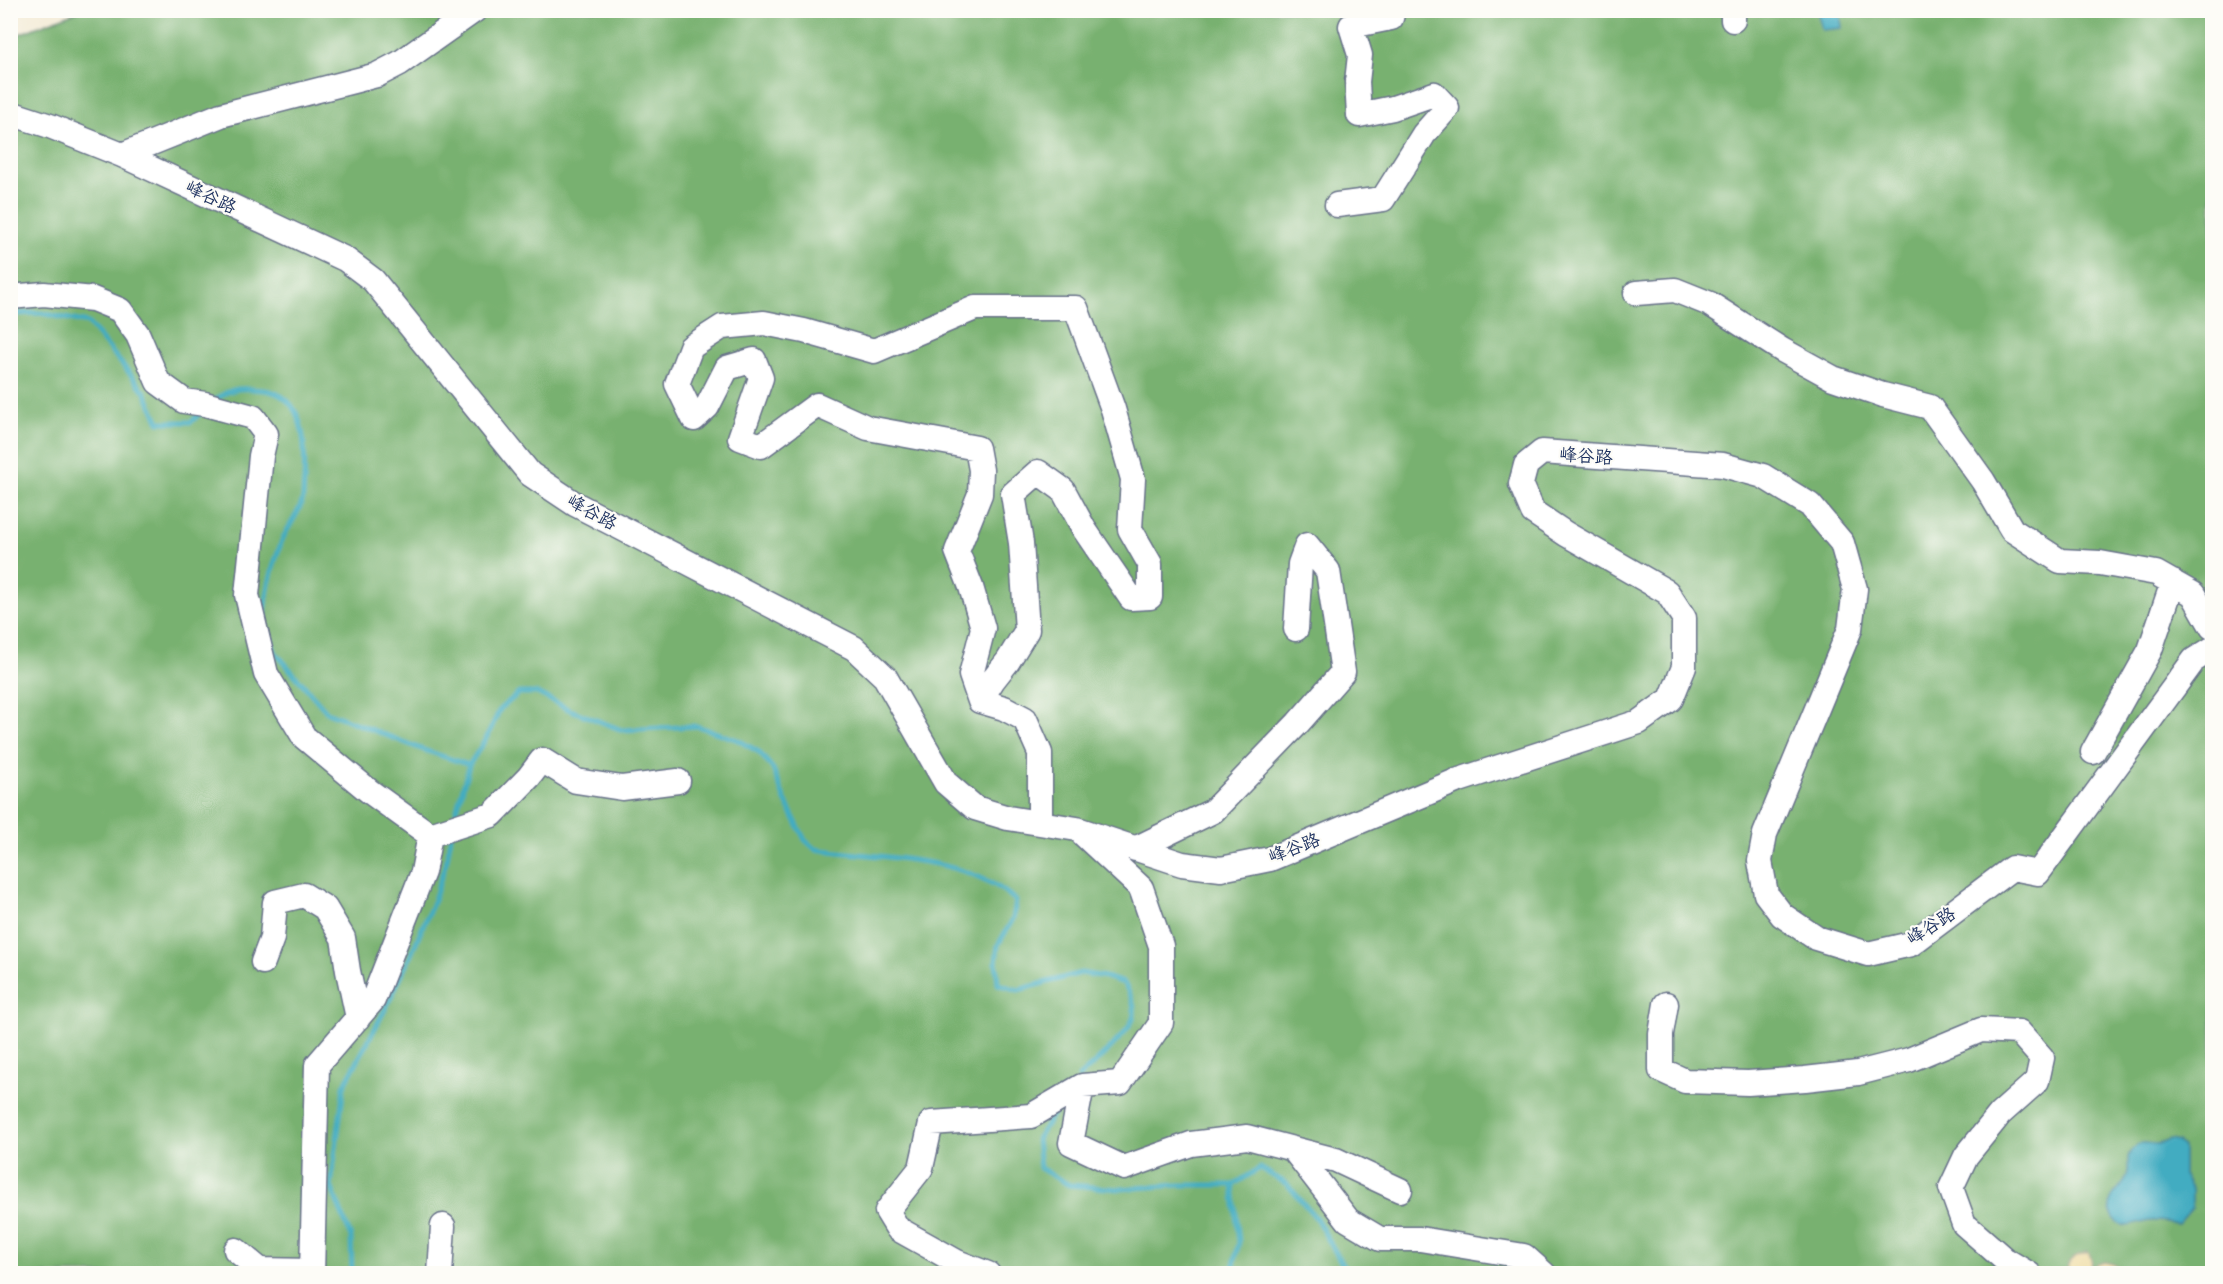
<svg xmlns="http://www.w3.org/2000/svg" width="2223" height="1284" font-family="'Architects Daughter','LXGW WenKai TC',sans-serif">
	<rect width="100%" height="100%" fill="#fdfcf7"/>
	<filter id="ink" filterUnits="userSpaceOnUse"><feTurbulence type="fractalNoise" baseFrequency=".0167" numOctaves="2"/><feDisplacementMap in="SourceGraphic" scale="12" xChannelSelector="R" yChannelSelector="G"/><feConvolveMatrix kernelMatrix="1 2 1 2 8 2 1 2 1" color-interpolation-filters="sRGB"/></filter>
	<filter id="wash" filterUnits="userSpaceOnUse"><feTurbulence type="fractalNoise" baseFrequency=".008" numOctaves="4" result="noise"/><feDisplacementMap in="SourceGraphic" scale="24" xChannelSelector="R" yChannelSelector="G"/><feGaussianBlur stdDeviation="1.35" result="paint"/><feColorMatrix in="noise" values="0 0 0 0 0 0 0 0 0 0 0 0 0 0 0 0 0 1.4 0 .05"/><feComposite in="paint" operator="in"/></filter>
	<g filter="url(#wash)">
		<rect width="100%" height="100%" fill="#f4ecd8"/>
		<path fill="#78b170" stroke="#4a7067" stroke-width="1.5" d="M 81,10 L 2212,11 L 2212,1273 L 11,1274 L 11,37 Z"/>
		<path fill="#eeda9e" stroke="#84847e" stroke-width="1.5" d="M 2088,1252 C 2093,1259 2094,1271 2084,1274 C 2079,1275 2072,1273 2068,1273 C 2064,1260 2076,1255 2088,1252 Z
			M 2104,1262 L 2113,1264 L 2125,1273 L 2093,1273 L 2093,1269 L 2096,1265 Z"/>
		<path fill="#42acc1" stroke="#2e6e90" stroke-width="1.5" d="M 1817,11 L 1840,11 L 1842,28 L 1822,30 Z
			M 2170,1140 L 2178,1142 L 2183,1147 L 2183,1175 L 2192,1189 L 2192,1208 L 2178,1224 C 2169,1223 2159,1220 2150,1221 C 2141,1222 2132,1228 2123,1225 C 2118,1224 2115,1220 2113,1216 C 2102,1197 2121,1191 2127,1176 C 2131,1164 2123,1156 2135,1147 C 2143,1140 2148,1144 2157,1144 C 2161,1144 2166,1141 2170,1140 Z"/>
		<g fill="none" stroke-linecap="round" stroke-linejoin="round">
			<path stroke="#42acc1" stroke-width="5" d="M 10,314 L 41,313 L 88,323 L 145,392 L 159,422 L 191,422 L 203,411
				M 217,399 C 232,386 245,388 264,390 C 306,395 306,447 304,480 C 303,487 304,496 302,502 C 297,517 286,529 281,543 C 272,567 265,598 264,624
				M 268,632 L 275,652 L 327,712 L 421,749 L 469,765 L 487,737 L 500,709 L 519,693 L 537,693 L 568,709 L 622,730 L 697,726 L 738,740 L 759,752 L 773,769 L 785,800 L 805,840 L 815,849 C 879,859 966,854 1016,901 L 1013,919 L 998,945 L 996,962 L 998,984 L 1018,990 L 1081,973 L 1105,977 L 1124,983 C 1130,995 1137,1005 1133,1018 C 1130,1032 1091,1067 1079,1077
				M 454,820 L 469,765
				M 1053,1114 L 1037,1139 L 1040,1168 L 1069,1185 L 1120,1189 L 1179,1185 L 1233,1185 L 1239,1242 L 1232,1274
				M 1233,1185 L 1260,1168 L 1287,1184 L 1316,1218 L 1348,1274
				M 352,1274 L 351,1237 L 331,1186 L 344,1086 L 387,1006 L 410,957 L 434,900 L 447,859 L 451,835"/>
		</g>
	</g>
	<g filter="url(#ink)">
		<g fill="none" stroke-linecap="round" stroke-linejoin="round">
			<g stroke="#677189" stroke-width="27">
				<path id="minor" d="M 1733,10 L 1733,20
					M 10,113 L 50,126 L 122,155 L 221,115 L 377,75 L 400,63 L 475,10
					M 122,155 L 345,259 L 373,280 L 530,474 L 575,504 L 854,648 L 885,677 L 946,783 L 975,808 L 1008,818 L 1077,829 L 1182,864 L 1221,869 L 1270,859 L 1456,781 L 1639,722 L 1671,699 L 1684,667 L 1684,618 L 1667,592 L 1566,534 L 1533,512 L 1521,484 L 1526,465 L 1542,452 L 1723,465 L 1763,476 L 1810,505 L 1842,543 L 1855,589 L 1850,629 L 1765,834 L 1760,861 L 1766,894 L 1782,915 L 1816,938 L 1868,954 L 1911,944 L 2012,868 L 2038,873 L 2194,660 L 2212,649
					M 1337,205 L 1383,199 L 1424,134 L 1447,108 L 1434,94 L 1393,108 L 1359,115 L 1357,82 L 1360,55 L 1351,26 L 1391,18 L 1393,10
					M 1636,293 L 1675,290 L 1710,304 L 1782,350 L 1833,378 L 1883,395 L 1930,407 L 1983,481 L 2012,530 L 2060,561 L 2100,563 L 2156,573 L 2193,594 L 2212,627
					M 10,297 L 44,294 L 93,299 L 120,310 L 138,335 L 158,382 L 184,401 L 205,404 L 253,417 L 266,434 L 261,456 L 247,595 L 266,674 L 304,737 L 369,791 L 430,835 L 423,872 L 373,1000 L 317,1065 L 312,1274
					M 980,701 L 993,680 L 1008,661 L 1027,630 L 1021,543 L 1013,494 L 1038,472 L 1063,490 L 1084,529 L 1131,598 L 1150,597 L 1150,564 L 1130,529 L 1133,479 L 1113,409 L 1076,308 L 975,308 L 874,351 L 804,331 L 764,323 L 722,327 L 691,347 L 677,384 L 694,419 L 707,407 L 727,368 L 754,360 L 761,378 L 740,438 L 761,446 L 817,405 L 868,428 L 977,448 L 981,470 L 980,494 L 957,551 L 971,587 L 983,628 L 971,675 L 980,701 L 1004,708 L 1025,719 L 1040,753 L 1040,823
					M 2093,752 L 2150,650 L 2173,582
					M 1083,834 L 1141,888 L 1161,946 L 1161,1023 L 1120,1083 L 1082,1086 L 1071,1143 L 1124,1168 L 1191,1144 L 1247,1137 L 1336,1160 L 1400,1190
					M 430,835 L 492,815 L 529,777 L 542,760 L 576,781 L 622,788 L 678,781
					M 1135,849 L 1213,811 L 1298,723 L 1343,672 L 1328,571 L 1307,545 L 1300,564 L 1296,629
					M 263,962 L 272,938 L 275,902 L 304,895 L 325,908 L 343,938 L 348,971 L 358,1018
					M 1666,1004 L 1661,1034 L 1661,1070 L 1685,1081 L 1748,1083 L 1805,1079 L 1858,1073 L 1909,1060 L 1981,1030 L 2019,1032 L 2042,1058 L 2037,1081 L 2000,1114 L 1966,1156 L 1951,1188 L 1964,1224 L 2004,1259 L 2029,1274
					M 1293,1149 L 1348,1220 L 1380,1239 L 1420,1239 L 1524,1256 L 1544,1274
					M 236,1250 L 260,1270 L 312,1271
					M 440,1274 L 443,1226
					M 988,1274 L 957,1262 L 898,1229 L 887,1211 L 921,1168 L 931,1123 L 1031,1116 L 1082,1086"/>
			</g>
			<use href="#minor" stroke="#fff" stroke-width="24"/>
		</g>
	</g>
	<g text-anchor="middle" stroke-width="4.5" stroke-linejoin="round" paint-order="stroke">
		<g font-size="18" fill="#1b2f5e" stroke="#fdfcf7">
			<text transform="translate(211 197) rotate(25)" y="6">峰谷路</text>
			<text transform="translate(1586 456) rotate(4)" y="6">峰谷路</text>
			<text transform="translate(592 512) rotate(29)" y="6">峰谷路</text>
			<text transform="translate(1294 848) rotate(-21)" y="6">峰谷路</text>
			<text transform="translate(1931 926) rotate(-33)" y="6">峰谷路</text>
		</g>
	</g>
	<rect width="2223" height="1284" fill="none" stroke="#fdfcf7" stroke-width="36"/>
</svg>
